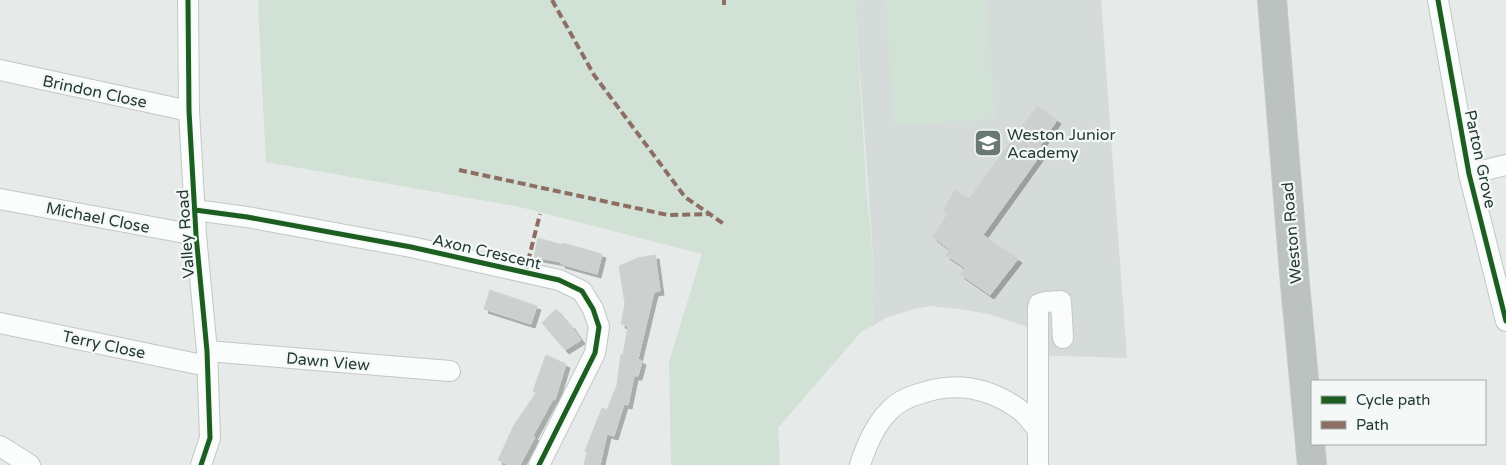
<svg xmlns="http://www.w3.org/2000/svg" width="1506" height="465" font-family="'Varela Round',sans-serif">
	<defs>
		<filter id="shadow"><feDropShadow dx="4" dy="4" stdDeviation="0" flood-color="#0004"/></filter>
	</defs>
	<rect width="100%" height="100%" fill="#e6eae8"/>
	<path fill="#d4dbd8" d="M 856,0 L 1101,0 L 1127,358 L 1033,355 L 1031,328 L 989,314 L 960,309 L 930,306 L 914,309 L 888,317 L 872,326 L 874,269 L 856,16 Z"/>
	<path fill="#d1e1d6" d="M 259,0 L 857,0 L 856,16 L 866,183 L 874,269 L 872,326 L 861,332 L 778,428 L 780,465 L 671,465 L 669,362 L 702,254 L 520,207 L 266,162 L 258,6 Z
		M 885,0 L 987,0 L 995,119 L 894,126 Z"/>
	<path fill="#ccd1cf" stroke="#ced3d1" filter="url(#shadow)" d="M 1037,106 L 1057,120 L 1040,146 L 1044,150 L 983,235 L 1018,259 L 990,295 L 960,274 L 965,268 L 946,255 L 949,249 L 933,237 L 948,213 L 943,211 L 955,190 L 969,199 Z
		M 538,238 L 563,245 L 563,243 L 602,254 L 597,274 L 561,264 L 561,262 L 534,257 Z
		M 655,255 L 660,291 L 654,292 L 638,359 L 642,361 L 638,376 L 634,376 L 628,405 L 624,404 L 614,436 L 607,434 L 600,465 L 584,465 L 587,452 L 585,451 L 602,408 L 607,410 L 617,385 L 621,354 L 623,355 L 628,326 L 621,324 L 625,304 L 619,266 L 638,258 Z
		M 490,290 L 537,306 L 531,324 L 484,309 Z
		M 556,309 L 569,325 L 570,324 L 581,340 L 565,350 L 542,323 Z
		M 546,355 L 566,364 L 555,400 L 553,399 L 533,436 L 535,437 L 520,465 L 508,465 L 498,460 L 514,425 L 536,393 L 533,391 Z"/>
	<g fill="none" stroke-linecap="round" stroke-linejoin="round">
		<g stroke="#c3c7c5" stroke-width="22">
			<path id="minor" d="M 188,0 L 189,111 L 196,235 L 207,351 L 210,438 L 201,465
				M 1438,0 L 1469,174 L 1506,321
				M 0,70 L 189,111
				M 1469,174 L 1506,165
				M 0,199 L 196,235
				M 195,210 L 247,217 L 411,247 L 559,280 L 582,291 L 593,309 L 599,327 L 595,353 L 539,465
				M 0,323 L 207,366
				M 207,351 L 450,371
				M 0,446 L 30,465
				M 860,465 C 866,446 875,425 889,411 C 897,402 911,396 922,393 C 958,381 990,388 1020,410 C 1027,415 1033,424 1038,430
				M 1038,465 L 1038,308 L 1039,304 L 1045,302 L 1061,301 L 1063,338"/>
		</g>
		<g stroke="#c2c9c7" stroke-width="30">
			<path id="highway" d="M 1272,0 L 1295,284 L 1312,465"/>
		</g>
		<use href="#minor" stroke="#fbfcfc" stroke-width="20"/>
		<use href="#highway" stroke="#bcc2c0" stroke-width="28"/>
		<path stroke="#8d6e63" stroke-width="4" stroke-dasharray="8 4" stroke-linecap="butt" d="M 552,0 L 594,75 L 685,197 L 724,224
			M 724,5 L 724,0
			M 459,170 L 668,215 L 711,214
			M 525,273 L 540,214"/>
		<g stroke="#f4f8f6" stroke-width="8">
			<path id="cycleway" d="M 188,0 L 189,111 L 196,235 L 207,351 L 210,438 L 201,465
				M 1438,0 L 1469,174 L 1506,321
				M 195,210 L 247,217 L 411,247 L 559,280 L 582,291 L 593,309 L 599,327 L 595,353 L 539,465"/>
		</g>
		<use href="#cycleway" stroke="#1b5e20" stroke-width="5"/>
	</g>
	<defs>
		<g id="school-square" transform="scale(1.4375)"><rect x="-9" y="-9" width="18" height="18" rx="4" fill="#697874" stroke="#f4f8f6"/><path d="M0-5L7-2L0 1L-7-2ZM-4 1L0 2.5L4 1V4Q0 6-4 4Z" fill="#fff"/></g>
	</defs>
	<g fill-rule="evenodd">
		<use href="#school-square" x="988" y="143"/>
	</g>
	<g text-anchor="middle" stroke-width="4.5" stroke-linejoin="round" paint-order="stroke">
		<g font-size="16" fill="#253b36" stroke="#f4f8f6">
			<text transform="translate(95 91) rotate(12)" y="6">Brindon Close</text>
			<text transform="translate(1481 159) rotate(78)" y="6">Parton Grove</text>
			<text transform="translate(98 217) rotate(11)" y="6">Michael Close</text>
			<text transform="translate(1291 233) rotate(-95)" y="6">Weston Road</text>
			<text transform="translate(185 234) rotate(-94)" y="6">Valley Road</text>
			<text transform="translate(487 251) rotate(13)" y="6">Axon Crescent</text>
			<text transform="translate(104 344) rotate(12)" y="6">Terry Close</text>
			<text transform="translate(328 361) rotate(5)" y="6">Dawn View</text>
		</g>
		<g font-size="16" fill="#253b36" stroke="#f4f8f6" text-anchor="start">
			<text x="1007" y="140">Weston Junior<tspan x="1007" dy="18">Academy</tspan></text>
		</g>
	</g>
	<rect x="1311" y="380" width="175" height="65" fill="#f4f8f6" stroke="#a1aca9"/>
	<rect x="1321" y="396" width="25" height="8" fill="#1b5e20" stroke="#a1aca9"/>
	<text x="1356" y="405" font-size="15" fill="#253b36">Cycle path</text>
	<rect x="1321" y="421" width="25" height="8" fill="#8d6e63" stroke="#a1aca9"/>
	<text x="1356" y="430" font-size="15" fill="#253b36">Path</text>
</svg>
